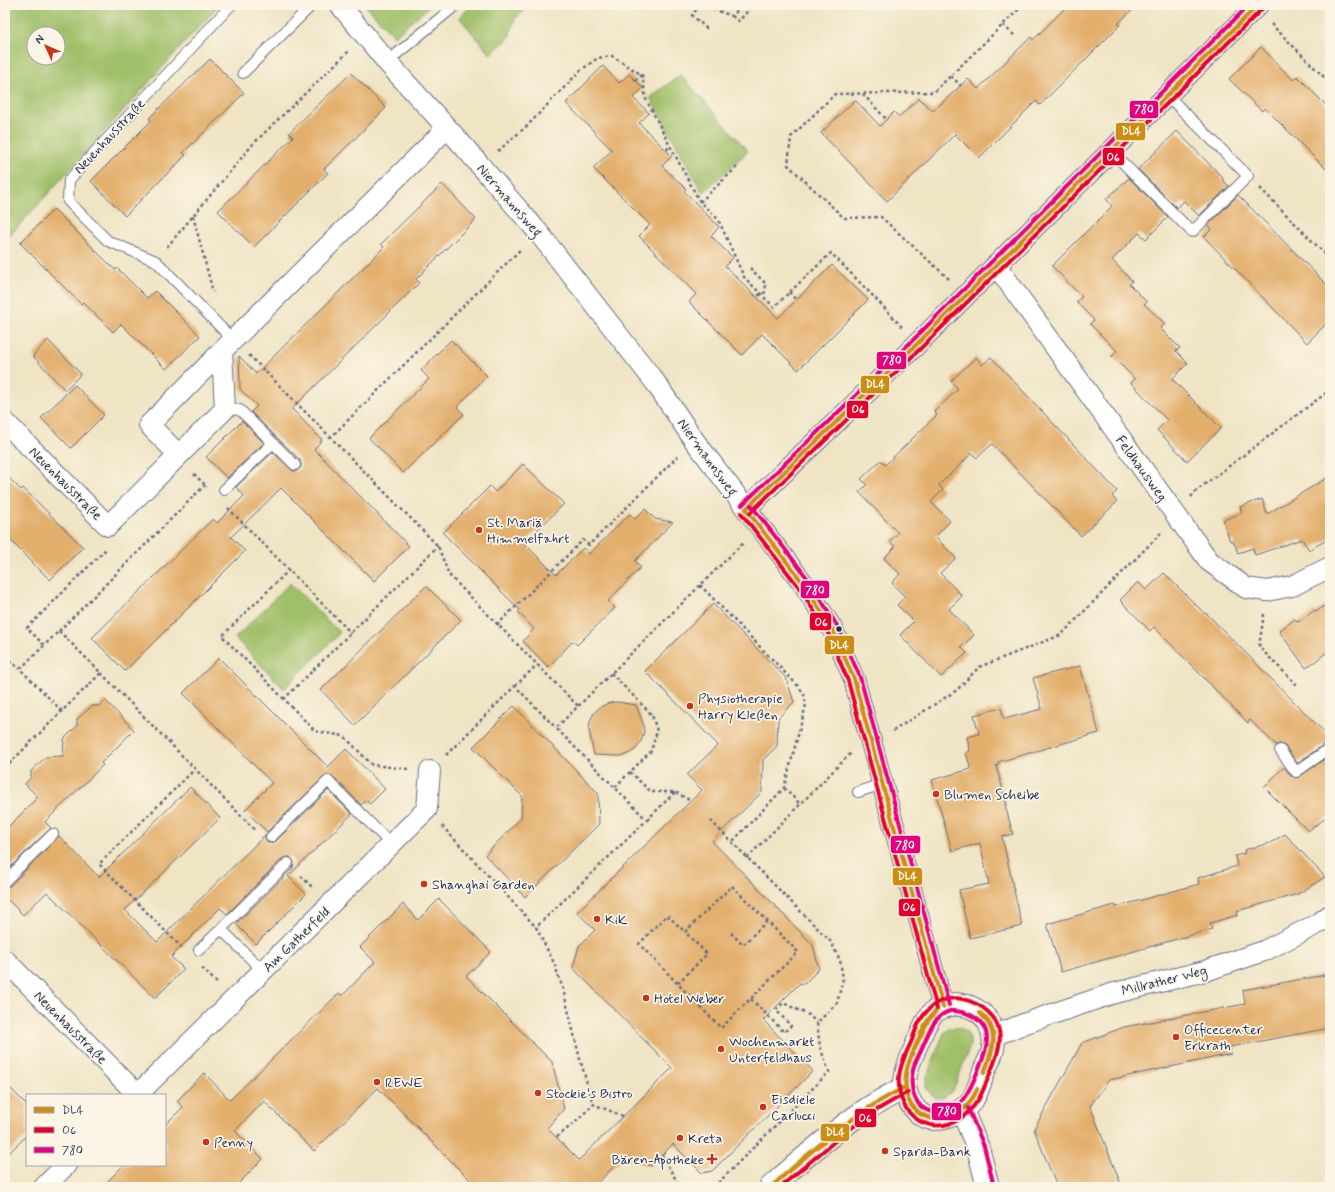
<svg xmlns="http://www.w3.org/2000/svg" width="1335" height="1192" font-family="Mynerve,sans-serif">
	<rect width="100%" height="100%" fill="#fcf5e5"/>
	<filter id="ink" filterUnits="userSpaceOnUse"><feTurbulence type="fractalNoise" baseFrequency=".025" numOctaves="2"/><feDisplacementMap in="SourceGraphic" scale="8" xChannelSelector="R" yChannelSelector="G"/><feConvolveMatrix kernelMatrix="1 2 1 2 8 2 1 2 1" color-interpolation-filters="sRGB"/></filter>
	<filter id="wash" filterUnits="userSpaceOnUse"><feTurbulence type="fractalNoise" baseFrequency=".012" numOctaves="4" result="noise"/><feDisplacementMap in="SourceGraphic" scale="16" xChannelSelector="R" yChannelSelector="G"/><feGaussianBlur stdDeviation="0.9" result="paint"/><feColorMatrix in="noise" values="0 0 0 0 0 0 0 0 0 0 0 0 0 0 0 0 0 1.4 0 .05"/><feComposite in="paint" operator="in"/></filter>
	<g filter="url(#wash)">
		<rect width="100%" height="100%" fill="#efe4c4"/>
		<path fill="#9fbf68" stroke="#5d7763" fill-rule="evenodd" d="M 5,5 L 219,5 L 5,241 ZM 34,34 L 58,34 L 58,58 L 34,58 Z
			M 365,5 L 431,5 L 394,36 Z
			M 473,5 L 530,5 L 515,19 L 508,39 L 490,54 L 459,17 Z
			M 681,75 L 748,151 L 703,193 L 650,97 Z
			M 290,583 L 340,633 L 284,689 L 235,638 Z
			M 955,1027 C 967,1029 971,1034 970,1046 L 953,1091 L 943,1098 L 936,1098 L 930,1093 L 926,1087 L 926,1079 L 943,1035 L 947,1030 Z"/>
		<g id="blocks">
			<path fill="#e3af6c" d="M 1068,5 L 1137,5 L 1118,24 L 1120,25 L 1040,105 L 1036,101 L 979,158 L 955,134 L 887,201 L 821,133 L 855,100 L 880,126 L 894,112 L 899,117 L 919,98 L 933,111 L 968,79 L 978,89 L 1031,37 L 1033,40 Z
				M 1261,47 L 1293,80 L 1297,76 L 1330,109 L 1330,173 L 1265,108 L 1262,111 L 1229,79 Z
				M 210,59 L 244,93 L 183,153 L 186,155 L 125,216 L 91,181 L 151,121 L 149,118 Z
				M 603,66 L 619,83 L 629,74 L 643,88 L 633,98 L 649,113 L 639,123 L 672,156 L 662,166 L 686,189 L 684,191 L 719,227 L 711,236 L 733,258 L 725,266 L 778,318 L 832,265 L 868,300 L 798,370 L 762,334 L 742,355 L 689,302 L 696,294 L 639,236 L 650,225 L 593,168 L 612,150 L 566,103 Z
				M 351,73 L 386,108 L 324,169 L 328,173 L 254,247 L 218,211 L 293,137 L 289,133 Z
				M 1177,131 L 1223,178 L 1222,179 L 1229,186 L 1199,216 L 1184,201 L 1177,208 L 1138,169 Z
				M 1129,178 L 1168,217 L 1146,239 L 1139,233 L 1112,260 L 1132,281 L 1129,284 L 1147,302 L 1144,304 L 1165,324 L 1160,328 L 1180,348 L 1176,351 L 1188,363 L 1172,379 L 1221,428 L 1187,461 L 1157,430 L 1167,420 L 1131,383 L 1135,379 L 1112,356 L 1117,351 L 1090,324 L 1094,320 L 1076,302 L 1082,297 L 1052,266 L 1112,206 L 1106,199 Z
				M 442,184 L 476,219 L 416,279 L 419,283 L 292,409 L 322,440 L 314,449 L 409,546 L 374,581 L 281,488 L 231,537 L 245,551 L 125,671 L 92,638 L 213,519 L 217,523 L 244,496 L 236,487 L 273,452 L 293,471 L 297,471 L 301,467 L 301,464 L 300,460 L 251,412 L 257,406 L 240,389 L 239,356 L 256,374 L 384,247 L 381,244 Z
				M 1238,195 L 1330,288 L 1330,320 L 1307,343 L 1204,237 L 1212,229 L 1208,225 Z
				M 54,209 L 115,270 L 117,268 L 147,298 L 155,291 L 200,336 L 166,369 L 121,324 L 113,332 L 83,302 L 81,304 L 20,243 Z
				M 48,340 L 81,374 L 65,390 L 33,356 Z
				M 451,340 L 487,376 L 457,407 L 464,414 L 403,473 L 369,438 L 429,379 L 421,370 Z
				M 976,357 L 982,365 L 991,357 L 1117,491 L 1112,496 L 1117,502 L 1081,536 L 992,444 L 977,458 L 972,453 L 939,485 L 943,490 L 931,502 L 950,521 L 935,537 L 956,558 L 940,573 L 962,596 L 949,609 L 974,635 L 961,647 L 967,653 L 941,677 L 900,635 L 914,621 L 897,605 L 905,597 L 892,583 L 900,574 L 884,558 L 895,547 L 890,541 L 898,533 L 859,492 L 867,485 L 861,479 L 881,460 L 885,465 L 937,415 L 934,412 L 958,389 L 951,381 Z
				M 75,385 L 104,415 L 71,448 L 41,418 Z
				M 242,421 L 264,443 L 227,478 L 206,457 Z
				M 523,464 L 564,504 L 524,543 L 556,575 L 583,548 L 589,554 L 630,514 L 635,519 L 645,509 L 655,519 L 673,522 L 635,561 L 641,567 L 608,601 L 615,608 L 577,645 L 573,641 L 548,667 L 523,641 L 534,629 L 518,612 L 520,610 L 443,533 L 490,486 L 495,492 Z
				M 5,474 L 21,490 L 23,488 L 83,547 L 50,580 L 5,535 Z
				M 1330,476 L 1330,538 L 1309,550 L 1302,539 L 1255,555 L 1253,548 L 1238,553 L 1233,540 L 1230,541 L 1223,520 L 1242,513 L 1240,507 L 1262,499 L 1267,514 Z
				M 1164,573 L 1205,614 L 1206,613 L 1330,738 L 1330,742 L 1326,743 L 1297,763 L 1285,746 L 1280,744 L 1276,745 L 1250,720 L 1248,723 L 1154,627 L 1150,631 L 1120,600 L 1138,582 L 1146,590 Z
				M 426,586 L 461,620 L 355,725 L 321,690 Z
				M 1330,602 L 1330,650 L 1306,668 L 1279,631 L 1295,619 L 1298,622 L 1315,610 L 1316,612 Z
				M 713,604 L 786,678 L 794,702 L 778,718 L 777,746 L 763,760 L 762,792 L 712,841 L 813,945 L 819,969 L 804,984 L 800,983 L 763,1020 L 813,1071 L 712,1171 L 702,1173 L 673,1144 L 651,1166 L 622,1158 L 594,1187 L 477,1187 L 378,1088 L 314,1151 L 264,1101 L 235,1131 L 263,1159 L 235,1187 L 102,1187 L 124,1165 L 165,1165 L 165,1125 L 183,1107 L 177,1101 L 204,1073 L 230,1100 L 339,993 L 342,996 L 375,962 L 360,947 L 403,904 L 418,920 L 439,899 L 491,952 L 466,976 L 552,1062 L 564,1109 L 547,1128 L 579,1160 L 672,1068 L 573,968 L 579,946 L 595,930 L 577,912 L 702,790 L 687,775 L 718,745 L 645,671 Z
				M 219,658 L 328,767 L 346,749 L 385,789 L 370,804 L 366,800 L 361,805 L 333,776 L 329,775 L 326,775 L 267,832 L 245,810 L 272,783 L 183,693 Z
				M 1080,666 L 1099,733 L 998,762 L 999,765 L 996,765 L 1007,805 L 1005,805 L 1013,834 L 1002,837 L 1022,926 L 970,938 L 959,890 L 989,884 L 980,843 L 952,851 L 932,780 L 971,769 L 966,753 L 970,751 L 967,737 L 979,734 L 974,715 L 1001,708 L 1004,719 L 1042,709 L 1033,678 Z
				M 105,700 L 134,730 L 101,763 L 103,765 L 45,822 L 51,828 L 5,872 L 5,830 L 38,797 L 25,784 L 31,777 L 31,771 L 46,757 L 63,756 L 64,739 L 77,726 L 77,719 L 92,706 L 99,706 Z
				M 617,702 L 636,705 L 643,723 L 644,732 L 641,741 L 636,749 L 628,754 L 620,756 L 594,755 L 589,730 L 590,721 L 594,713 L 600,707 L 609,703 Z
				M 514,706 L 598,793 L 599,824 L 525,897 L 485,855 L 521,818 L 522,796 L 473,747 Z
				M 1330,756 L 1330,815 L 1308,831 L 1264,787 L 1284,767 L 1291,776 L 1297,778 Z
				M 190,787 L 220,818 L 125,910 L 157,942 L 266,834 L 265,838 L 267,842 L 270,843 L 275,842 L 328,790 L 352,814 L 288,876 L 306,894 L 256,944 L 236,924 L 293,868 L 294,862 L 290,857 L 287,857 L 283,858 L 227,914 L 220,908 L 171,957 L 184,969 L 155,998 L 47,892 L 23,915 L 5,897 L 5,887 L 10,886 L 59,836 L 99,877 Z
				M 1285,834 L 1325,877 L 1298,894 L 1237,911 L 1238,915 L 1210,923 L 1212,929 L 1061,972 L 1047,924 L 1115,905 L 1116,907 L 1199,884 L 1198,878 L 1237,866 L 1235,856 L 1245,853 L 1244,850 L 1270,843 Z
				M 1330,974 L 1330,1028 L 1230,1047 L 1231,1054 L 1109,1080 L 1090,1106 L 1122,1187 L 1057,1187 L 1034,1129 L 1082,1043 L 1124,1027 L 1245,1004 L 1243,990 Z
				M 5,1083 L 27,1105 L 27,1135 L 5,1157 Z"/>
		</g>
	</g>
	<g filter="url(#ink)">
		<use href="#blocks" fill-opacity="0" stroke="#656e82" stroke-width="1"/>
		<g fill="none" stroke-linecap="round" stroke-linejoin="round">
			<g stroke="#656e82" stroke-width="12">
				<path id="service" d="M 231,5 L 69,180 L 68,201 L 108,241 L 156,261 L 233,340
					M 387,62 L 456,5
					M 243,73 L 312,5
					M 1111,151 L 1192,232 L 1248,176 L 1167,95
					M 225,409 L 240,410 L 295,465
					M 224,490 L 273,443
					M 1280,750 L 1296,772 L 1330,748
					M 858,792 L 882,784
					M 271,837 L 328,781 L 391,844
					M 5,881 L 53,834
					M 199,950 L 221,929
					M 263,971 L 221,929 L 288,863"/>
			</g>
			<g stroke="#656e82" stroke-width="22">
				<path id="minor" d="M 340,5 L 387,62 L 459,141 L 538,232 L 655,382 L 694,440 L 803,583 L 833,630 L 854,679 L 943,1007
					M 996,265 L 1209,561 L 1246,588 L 1267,591 L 1292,586 L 1330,567
					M 5,422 L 108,526 L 225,409 L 222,351 L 447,128
					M 179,455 L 149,425 L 222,351
					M 746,509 L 917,344 L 1258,5
					M 5,960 L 138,1095
					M 994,1034 L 1006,1031 L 1026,1023 L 1111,994 L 1205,971 L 1264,951 L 1319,923 L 1330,915
					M 137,1095 L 427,809 L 430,771
					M 44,1187 L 66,1165"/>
			</g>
			<g stroke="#656e82" stroke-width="24">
				<path id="tertiary" d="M 955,1004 C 960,1005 966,1005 970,1007 C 987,1013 996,1031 993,1048 C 992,1056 987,1064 984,1071 C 981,1080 978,1091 973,1099 C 960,1116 932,1128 916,1110 C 895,1087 909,1063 919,1039 C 923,1030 926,1020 933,1013 C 939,1007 948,1006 955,1004 Z
					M 962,1110 L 978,1148 L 988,1187
					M 771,1187 C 802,1159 833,1132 867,1109 C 879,1101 893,1094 905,1087"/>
			</g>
			<path stroke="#656e82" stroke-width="2.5" stroke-dasharray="3 3" stroke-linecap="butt" d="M 700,5 L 692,15 L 707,29
				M 702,5 L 732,16 L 743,5
				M 732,16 L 739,21 L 753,5
				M 1271,24 L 1330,83
				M 1003,25 L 1016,37
				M 951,76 L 961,86
				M 635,80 L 642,75
				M 863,94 L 886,119
				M 667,150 L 669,145
				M 498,151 L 528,125 L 581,70 L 598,58 L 612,56 L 642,75 L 646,99 L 669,144 L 700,202 L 718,219 L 744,277 L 774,307 L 831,253 L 876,299 L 902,327
				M 1260,188 L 1330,259
				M 700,202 L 739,165
				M 193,216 L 213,292
				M 167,247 L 254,143 L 349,51
				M 750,268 L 766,284 L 765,292 L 762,295 L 754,295
				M 949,279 L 881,217 L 844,218 L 788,165 L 791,137 L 835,94 L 934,92 L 1023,5
				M 789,292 L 796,300
				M 249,355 L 438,546 L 449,575 L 578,706
				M 330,438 L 521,249
				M 194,474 L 207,487
				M 1191,497 L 1196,491 L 1330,390
				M 228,508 L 351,633
				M 700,585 L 799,687 L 804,694 L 806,705 L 784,788 L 732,842
				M 1264,614 L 1259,647 L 1299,687
				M 497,625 L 583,540 L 589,545 L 678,456
				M 59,631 L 101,673 L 62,711 L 20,669 Z
				M 59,631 L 205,485
				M 44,645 L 27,628 L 106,549
				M 5,657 L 20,669
				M 101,673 L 255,830
				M 611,673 L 652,715 L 657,731 L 651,751 L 615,787
				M 515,686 L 537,665
				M 284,699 L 222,636 L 289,570
				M 893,731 L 957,690 L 979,667 L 1061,635 L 1161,533
				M 446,755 L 515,686 L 556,728
				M 5,768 L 62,711
				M 408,769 L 372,765 L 344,736 L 315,731 L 284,699 L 438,546
				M 630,772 L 651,792 L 675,792 L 691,801
				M 784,788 L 800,804
				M 5,790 L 5,798
				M 647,820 L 675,792
				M 442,826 L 536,927
				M 747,858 L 851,753
				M 301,876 L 314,889
				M 732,886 L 798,952 L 721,1028 L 639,944 L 667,915 L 685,932 Z
				M 731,933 L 743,945 L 767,921
				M 182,948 L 99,864 L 195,769
				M 202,968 L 217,983
				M 678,983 L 707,954 L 685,932
				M 751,999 L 784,1032 L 791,1026 L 776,1010 L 783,1003 L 809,1015 L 817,1023
				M 623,1116 L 593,1104 L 580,1059 L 563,989 L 554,963 L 536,927 L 647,820 L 556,728 L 743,543
				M 557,1137 L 578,1120 L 593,1104
				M 662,1155 L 680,1187
				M 707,1187 L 717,1184 L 829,1072 L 820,1047 L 817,1023 L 837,1003 L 843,979 L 840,960 L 831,942 L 711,821"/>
			<use href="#service" stroke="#fff" stroke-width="10"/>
			<use href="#minor" stroke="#fff" stroke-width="20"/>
			<use href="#tertiary" stroke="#fff" stroke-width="22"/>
			<g stroke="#fcf5e5" stroke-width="7">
				<path id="bus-1" d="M 746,509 L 917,344 L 1258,5
					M 746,509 L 803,583 L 833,630 L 854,679 L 943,1007
					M 980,1013 C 1002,1030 993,1052 984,1073
					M 980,1013 C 1001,1033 992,1050 984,1073
					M 913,1052 C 920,1037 924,1020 937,1010
					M 913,1052 L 928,1021 L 937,1010
					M 908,1098 C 902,1082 906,1067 913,1052
					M 908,1098 C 903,1081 906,1068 913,1052
					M 908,1099 C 915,1112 924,1118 939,1119
					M 908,1099 C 914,1113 924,1119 939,1119
					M 945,1118 C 960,1114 971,1103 977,1089
					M 945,1118 C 960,1116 972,1103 977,1089
					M 771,1187 C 802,1159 833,1132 867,1109 C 879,1101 892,1094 905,1087"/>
			</g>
			<g stroke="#fcf5e5" stroke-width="7">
				<path id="bus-2" d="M 741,513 L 798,586 L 828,633 L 848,681 L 937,1009
					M 750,513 L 921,348 L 1262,9
					M 965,1115 C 961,1118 957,1121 952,1123 C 920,1134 896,1108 899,1077 C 900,1063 907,1052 912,1040 C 917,1025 923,1011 937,1003 C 948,997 961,997 972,1002 C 980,1005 987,1010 992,1016 C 1007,1035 997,1056 989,1076 C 982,1092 980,1102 966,1114
					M 780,1187 L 846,1132 L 875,1111 L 908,1092"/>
			</g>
			<g stroke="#fcf5e5" stroke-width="7">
				<path id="bus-3" d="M 742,505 L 913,340 L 1249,5
					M 751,505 L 808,579 L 838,627 L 860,677 L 949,1005
					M 950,1011 C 967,1010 987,1020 987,1039 C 987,1049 983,1059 979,1068 C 971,1088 959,1118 933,1112 C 914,1109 909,1087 913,1070 C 914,1063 919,1055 922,1048 C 929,1033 933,1016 950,1011 Z
					M 968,1108 L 984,1146 L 994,1186"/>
			</g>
			<use href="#bus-1" stroke="#cb8e13" stroke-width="4"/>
			<use href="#bus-2" stroke="#e4002b" stroke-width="4"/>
			<use href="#bus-3" stroke="#e5007d" stroke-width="4"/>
		</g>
	</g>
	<g fill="#c8321e" stroke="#fcf5e5" stroke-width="1.5">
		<circle cx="479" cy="530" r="4"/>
		<circle cx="690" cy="706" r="4"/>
		<circle cx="936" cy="794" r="4"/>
		<circle cx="424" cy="884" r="4"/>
		<circle cx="597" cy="919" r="4"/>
		<circle cx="646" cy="998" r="4"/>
		<circle cx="1176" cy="1037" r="4"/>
		<circle cx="721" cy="1049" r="4"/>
		<circle cx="377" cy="1082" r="4"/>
		<circle cx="538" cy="1093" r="4"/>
		<circle cx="763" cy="1107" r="4"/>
		<circle cx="680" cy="1138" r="4"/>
		<circle cx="206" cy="1142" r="4"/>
		<circle cx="885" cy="1151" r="4"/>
		<path d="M710 1153h4v4h4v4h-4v4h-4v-4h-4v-4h4z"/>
	</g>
	<circle fill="#1b2f5e" stroke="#fcf5e5" stroke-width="1.5" cx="839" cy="629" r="3.5"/>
	<g text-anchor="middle" stroke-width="3.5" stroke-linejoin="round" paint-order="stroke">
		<g font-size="14" fill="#1b2f5e" stroke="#fcf5e5">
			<text transform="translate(109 136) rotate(-47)" y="5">Neuenhausstraße</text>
			<text transform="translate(510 200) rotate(49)" y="5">Niermannsweg</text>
			<text transform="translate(708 457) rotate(54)" y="5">Niermannsweg</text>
			<text transform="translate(1142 468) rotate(54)" y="5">Feldhausweg</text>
			<text transform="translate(66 483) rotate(45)" y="5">Neuenhausstraße</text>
			<text transform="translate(296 939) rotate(-44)" y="5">Am Gatherfeld</text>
			<text transform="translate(1164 980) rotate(-14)" y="5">Millrather Weg</text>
			<text transform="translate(71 1027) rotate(45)" y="5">Neuenhausstraße</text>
		</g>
		<g font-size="14" fill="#1b2f5e" stroke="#fcf5e5" text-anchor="start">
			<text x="487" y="527">St. Mariä<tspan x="487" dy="16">Himmelfahrt</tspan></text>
			<text x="698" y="703">Physiotherapie<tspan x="698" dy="16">Harry Kleßen</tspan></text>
			<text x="944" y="799">Blumen Scheibe</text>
			<text x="432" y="889">Shanghai Garden</text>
			<text x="605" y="924">KiK</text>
			<text x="654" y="1003">Hotel Weber</text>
			<text x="1184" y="1034">Officecenter<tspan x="1184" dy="16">Erkrath</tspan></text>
			<text x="729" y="1046">Wochenmarkt<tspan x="729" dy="16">Unterfeldhaus</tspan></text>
			<text x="385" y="1087">REWE</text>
			<text x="546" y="1098">Stockie's Bistro</text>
			<text x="771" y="1104">Eisdiele<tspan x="771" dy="16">Carlucci</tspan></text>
			<text x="688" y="1143">Kreta</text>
			<text x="214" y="1147">Penny</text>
			<text x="893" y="1156">Sparda-Bank</text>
			<text x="704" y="1164" text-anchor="end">Bären-Apotheke</text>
		</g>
	</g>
	<g stroke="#fcf5e5" stroke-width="1.5">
		<rect x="1129" y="100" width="30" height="19" rx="4" fill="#e5007d"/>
		<rect x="1115" y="122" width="31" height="19" rx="4" fill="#cb8e13"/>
		<rect x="1102" y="147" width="23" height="19" rx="4" fill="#e4002b"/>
		<rect x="876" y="351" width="31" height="19" rx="4" fill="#e5007d"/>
		<rect x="860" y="375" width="30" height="19" rx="4" fill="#cb8e13"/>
		<rect x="846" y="400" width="23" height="19" rx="4" fill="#e4002b"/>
		<rect x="800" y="580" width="30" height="19" rx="4" fill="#e5007d"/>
		<rect x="809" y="612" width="23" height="19" rx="4" fill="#e4002b"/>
		<rect x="824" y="635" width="31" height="20" rx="4" fill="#cb8e13"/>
		<rect x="890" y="835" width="31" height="19" rx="4" fill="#e5007d"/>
		<rect x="892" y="867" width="31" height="19" rx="4" fill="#cb8e13"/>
		<rect x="898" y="898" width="23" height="19" rx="4" fill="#e4002b"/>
		<rect x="931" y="1102" width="31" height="19" rx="4" fill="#e5007d"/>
		<rect x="854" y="1108" width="23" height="20" rx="4" fill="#e4002b"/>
		<rect x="820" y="1123" width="30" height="19" rx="4" fill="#cb8e13"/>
	</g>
	<g font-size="11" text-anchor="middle" font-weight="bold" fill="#fff">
		<text x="1144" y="113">780</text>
		<text x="1131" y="135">DL4</text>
		<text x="1113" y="161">O6</text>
		<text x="892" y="364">780</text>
		<text x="875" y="388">DL4</text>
		<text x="858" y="413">O6</text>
		<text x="815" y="594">780</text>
		<text x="821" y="626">O6</text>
		<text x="839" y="649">DL4</text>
		<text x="905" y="849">780</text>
		<text x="907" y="880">DL4</text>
		<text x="909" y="911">O6</text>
		<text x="947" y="1115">780</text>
		<text x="865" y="1122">O6</text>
		<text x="835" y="1136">DL4</text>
	</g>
	<rect width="1335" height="1192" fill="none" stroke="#fcf5e5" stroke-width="20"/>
	<rect x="26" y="1094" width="140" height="72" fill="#fcf5e5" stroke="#a2a6af"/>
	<rect x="34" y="1107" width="20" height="6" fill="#cb8e13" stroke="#a2a6af"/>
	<text x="62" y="1114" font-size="12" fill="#1b2f5e">DL4</text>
	<rect x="34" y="1127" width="20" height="6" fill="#e4002b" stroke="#a2a6af"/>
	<text x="62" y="1134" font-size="12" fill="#1b2f5e">O6</text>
	<rect x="34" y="1147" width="20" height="6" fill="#e5007d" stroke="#a2a6af"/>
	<text x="62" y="1154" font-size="12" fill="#1b2f5e">780</text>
	<g transform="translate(46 46) rotate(315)"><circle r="19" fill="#fcf5e5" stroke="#a2a6af"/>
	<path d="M0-3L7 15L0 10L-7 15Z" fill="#c8321e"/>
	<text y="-6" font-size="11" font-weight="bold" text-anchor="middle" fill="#1b2f5e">N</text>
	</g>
</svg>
